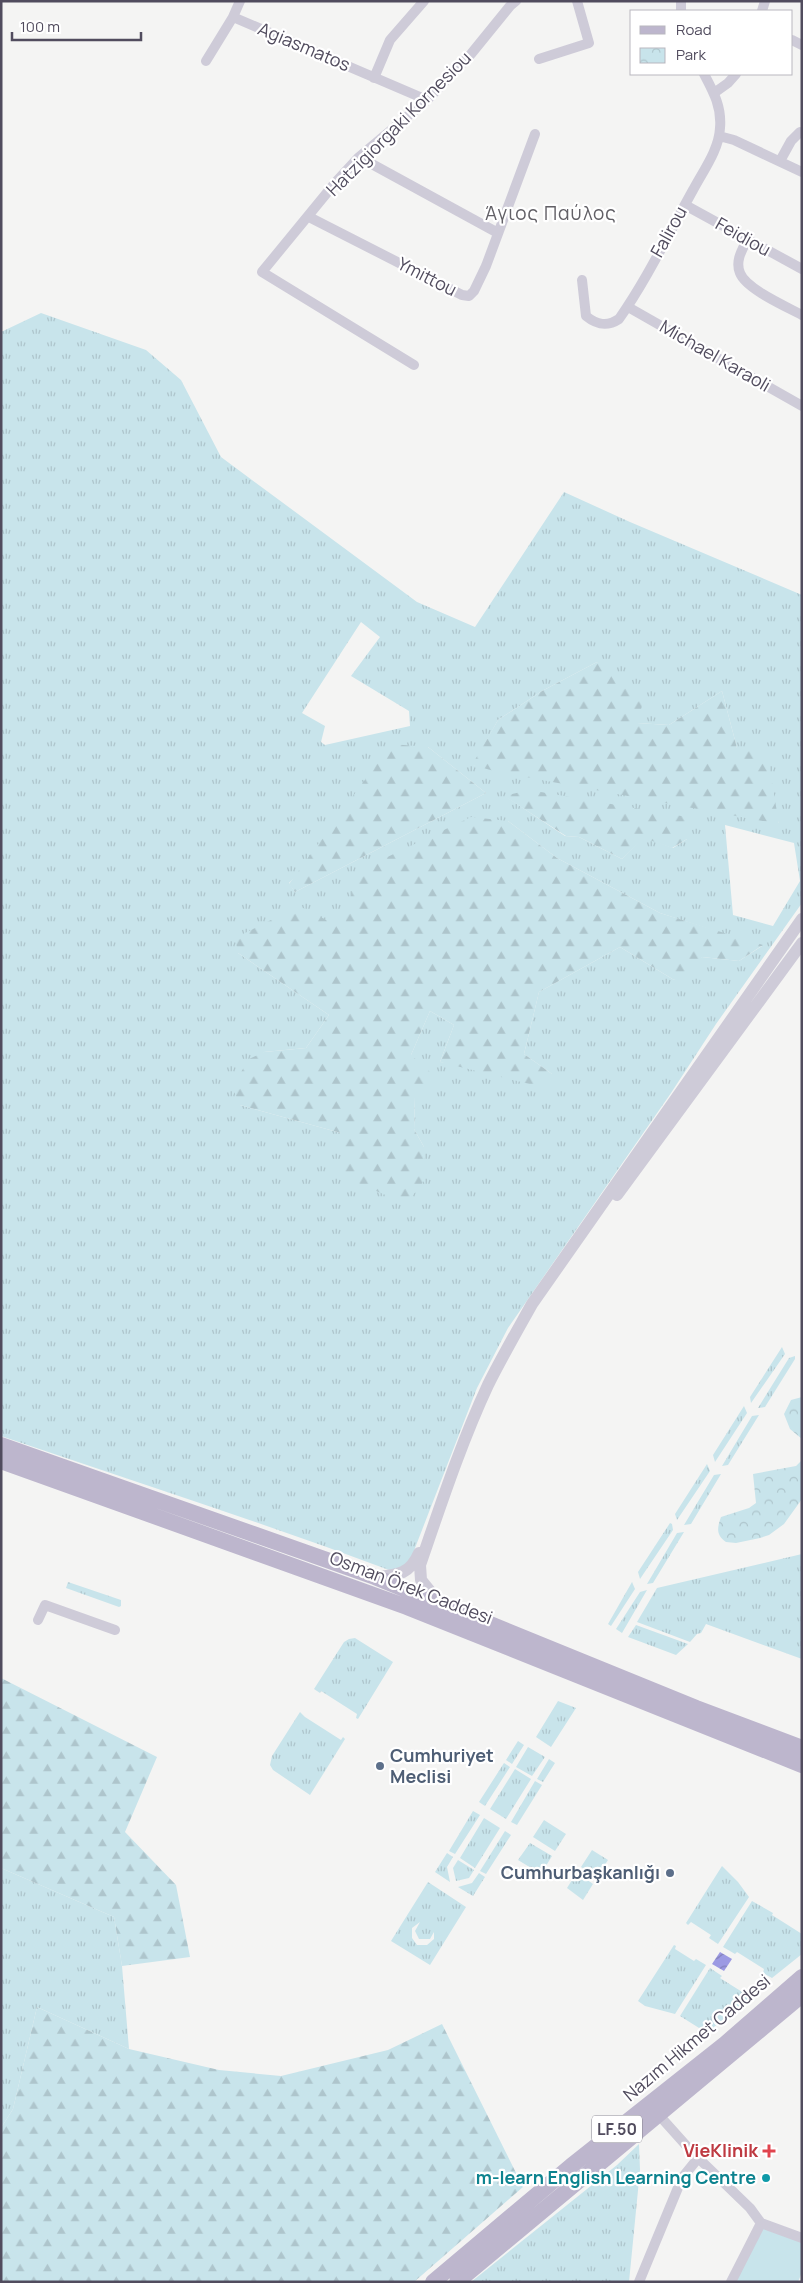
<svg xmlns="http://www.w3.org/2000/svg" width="803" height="2283" font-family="Manrope,sans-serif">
	<defs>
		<pattern id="grass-tufts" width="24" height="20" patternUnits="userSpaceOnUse" patternTransform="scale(1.25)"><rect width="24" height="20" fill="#c8e4eb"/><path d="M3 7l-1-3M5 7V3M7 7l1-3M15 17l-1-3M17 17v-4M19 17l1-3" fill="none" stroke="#aec5cc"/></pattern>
		<pattern id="forest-firs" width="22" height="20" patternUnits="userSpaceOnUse" patternTransform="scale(1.25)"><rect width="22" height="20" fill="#c8e4eb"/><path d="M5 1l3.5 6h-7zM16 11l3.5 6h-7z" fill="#aec5cc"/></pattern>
		<pattern id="park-crowns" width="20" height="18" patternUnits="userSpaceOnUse" patternTransform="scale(1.25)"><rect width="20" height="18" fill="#c8e4eb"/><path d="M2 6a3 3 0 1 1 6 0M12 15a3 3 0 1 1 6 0" fill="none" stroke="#aec5cc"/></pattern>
		<pattern id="water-waves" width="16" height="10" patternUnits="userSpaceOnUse" patternTransform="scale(1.25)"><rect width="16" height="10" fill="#9c9ae3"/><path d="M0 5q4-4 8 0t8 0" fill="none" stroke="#8280bb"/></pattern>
	</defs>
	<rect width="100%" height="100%" fill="#f4f4f3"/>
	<path fill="url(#grass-tufts)" fill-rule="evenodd" d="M 41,313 L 146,350 L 181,380 L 221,457 L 417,602 L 475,627 L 564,492 L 630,522 L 802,595 L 802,903 L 716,1024 L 671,1093 L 508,1328 L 477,1388 L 410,1561 L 399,1569 L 389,1570 C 261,1522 130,1480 1,1436 L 1,332 ZM 361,622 L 380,637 L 351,676 L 409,711 L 410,726 L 325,745 L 321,742 L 325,726 L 302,713 ZM 597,662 L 636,723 L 669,725 L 722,691 L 737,748 L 779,823 L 473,765 L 498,720 L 542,691 ZM 428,747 L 486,793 L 295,892 L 289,883 ZM 505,796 L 687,839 L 673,848 L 644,837 L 622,859 L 579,837 L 565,836 ZM 508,821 L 557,858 L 660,913 L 762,946 L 739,961 L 702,957 L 674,980 L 620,947 L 539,992 L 524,1054 L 552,1074 L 440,1062 L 454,1025 L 430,1011 L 411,1055 L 415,1096 L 414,1129 L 424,1147 L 341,1133 L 240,1105 L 264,1052 L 306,1048 L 329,1015 L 238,953 L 344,929 ZM 725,825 L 794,843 L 800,881 L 773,926 L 733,915 Z
		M 782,1347 L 785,1354 L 751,1403 L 750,1397 Z
		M 795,1356 L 795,1359 L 765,1407 L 758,1408 L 789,1358 Z
		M 744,1406 L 747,1413 L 715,1462 L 713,1455 Z
		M 759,1415 L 728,1465 L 722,1466 L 752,1416 Z
		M 707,1464 L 710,1471 L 677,1520 L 675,1514 Z
		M 721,1474 L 691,1524 L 684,1525 L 714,1475 Z
		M 670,1523 L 672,1524 L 673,1530 L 640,1579 L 638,1572 Z
		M 684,1532 L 653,1583 L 647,1584 L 677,1533 Z
		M 802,1554 L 802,1659 L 706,1624 L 701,1633 L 697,1634 L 690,1642 L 637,1622 L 657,1588 Z
		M 68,1582 L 121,1600 L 121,1606 L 119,1607 L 66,1588 Z
		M 632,1582 L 635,1589 L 611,1626 L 608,1624 Z
		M 647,1590 L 622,1633 L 616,1629 L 640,1592 Z
		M 636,1625 L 688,1644 L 676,1655 L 628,1637 Z
		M 355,1638 L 393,1662 L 358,1719 L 356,1718 L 357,1714 L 321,1691 L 320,1693 L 314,1689 L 344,1642 L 349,1639 Z
		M 558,1701 L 576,1708 L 551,1747 L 536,1737 Z
		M 300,1712 L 305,1717 L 341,1740 L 343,1737 L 345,1739 L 310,1795 L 273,1770 L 270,1765 L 272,1756 Z
		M 518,1741 L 524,1745 L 512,1764 L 506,1760 Z
		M 528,1747 L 545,1757 L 532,1776 L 516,1767 Z
		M 549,1759 L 555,1763 L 543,1782 L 537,1779 Z
		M 504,1763 L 510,1767 L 485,1806 L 479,1802 Z
		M 515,1769 L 531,1779 L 506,1819 L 490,1809 Z
		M 535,1781 L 542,1785 L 517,1825 L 511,1822 Z
		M 473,1811 L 480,1815 L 455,1854 L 449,1851 Z
		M 484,1818 L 500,1828 L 475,1868 L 460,1858 Z
		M 544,1820 L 566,1834 L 555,1851 L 533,1837 Z
		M 505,1831 L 511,1835 L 486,1874 L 480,1871 Z
		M 530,1843 L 552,1856 L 541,1874 L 518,1860 Z
		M 592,1850 L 608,1860 L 597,1877 L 581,1867 Z
		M 447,1853 L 453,1857 L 447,1867 L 450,1882 L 435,1872 Z
		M 458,1860 L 474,1870 L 469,1878 L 456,1881 L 453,1868 Z
		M 722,1866 L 738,1882 L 749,1897 L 718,1944 L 709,1938 L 711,1935 L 691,1922 L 688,1925 L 686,1923 Z
		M 1,1868 L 114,1917 L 122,1966 L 129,2049 L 37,2007 L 13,2109 L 1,2128 Z
		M 577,1872 L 593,1884 L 583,1900 L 567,1888 Z
		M 479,1873 L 485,1877 L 473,1896 L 458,1887 L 472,1883 Z
		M 428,1882 L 466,1907 L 430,1965 L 391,1941 ZM 420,1922 L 415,1931 L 419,1939 L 430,1939 L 434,1932 L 434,1939 L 427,1945 L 417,1945 L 412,1938 L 412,1928 Z
		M 752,1901 L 773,1913 L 772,1915 L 802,1934 L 802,1954 L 772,1978 L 763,1973 L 764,1969 L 737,1952 L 735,1954 L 723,1947 Z
		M 674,1945 L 676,1946 L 675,1949 L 694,1961 L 696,1959 L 706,1965 L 675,2014 L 645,2006 L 638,2001 Z
		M 710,1968 L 722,1976 L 720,1978 L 747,1995 L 748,1993 L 752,1995 L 707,2033 L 680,2016 Z
		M 639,2144 L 640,2170 L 629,2282 L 471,2282 L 617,2165 Z"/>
	<path fill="url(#forest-firs)" d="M 597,662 L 644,699 L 637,723 L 669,725 L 722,691 L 737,748 L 766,747 L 779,824 L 498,772 L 472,765 L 498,720 L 542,691 Z
		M 391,744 L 428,747 L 486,793 L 295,892 L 289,884 Z
		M 529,790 L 687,817 L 687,839 L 672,848 L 644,838 L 622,859 L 579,837 L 566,836 L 504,796 Z
		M 471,817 L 508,821 L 557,858 L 660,913 L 763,945 L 739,961 L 702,957 L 696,971 L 674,980 L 620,947 L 539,992 L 524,1054 L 552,1074 L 550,1089 L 440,1062 L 454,1025 L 430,1011 L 411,1055 L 440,1081 L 415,1097 L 414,1129 L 424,1147 L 424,1181 L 406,1204 L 342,1176 L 341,1133 L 240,1105 L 232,1087 L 249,1059 L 264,1052 L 306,1048 L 329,1015 L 238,953 L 235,938 L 299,906 L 344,929 L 356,872 Z
		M 1,1678 L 157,1757 L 125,1832 L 176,1885 L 190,1957 L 122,1966 L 114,1917 L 1,1868 Z
		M 37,2007 L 129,2049 L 219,2070 L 281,2076 L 388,2050 L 442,2024 L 523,2187 L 414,2282 L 1,2282 L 1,2128 L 13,2109 Z"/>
	<path fill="url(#park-crowns)" d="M 802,1397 L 802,1439 L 790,1429 L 784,1414 L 791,1400 Z
		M 802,1460 L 802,1499 L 784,1524 L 769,1535 L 760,1538 L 736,1543 L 726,1542 C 716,1535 717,1528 721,1517 L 749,1508 L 756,1503 L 753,1474 L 796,1466 Z"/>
	<path fill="#c8e4eb" d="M 761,2223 L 802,2238 L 802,2272 L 798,2282 L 731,2282 Z"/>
	<path fill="url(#water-waves)" d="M 720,1952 L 732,1959 L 724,1971 L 712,1964 Z"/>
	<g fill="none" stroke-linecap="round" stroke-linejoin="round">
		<path stroke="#cecbd8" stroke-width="10" d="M 681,1 L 681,11
			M 762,11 L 765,1
			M 233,17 L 427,100
			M 792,40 L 802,45
			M 539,59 L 589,43 L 577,1
			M 206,61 L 233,17 L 240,1
			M 374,78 L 390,40 L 424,1
			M 714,93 L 728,83 L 736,74
			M 719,136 L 734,140 L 802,172
			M 359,157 L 498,233
			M 780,161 L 791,141 L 800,132 L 802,133
			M 685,205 L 802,269
			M 309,217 L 462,295 L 469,296 L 474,291 L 486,266 L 535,134
			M 747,240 C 742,250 735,261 740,273 C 746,289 787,307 802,315
			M 582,280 L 586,316 C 597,325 607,327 619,319 C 647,279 669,233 693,190 C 703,171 719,150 720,128 C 722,107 713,91 704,74
			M 628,307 L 802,406
			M 414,365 L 262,272 L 335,183 L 359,157 L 427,100 L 471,54 L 510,6 L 516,1
			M 38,1620 L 45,1605 L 115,1630
			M 658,2114 L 692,2152 L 750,2208 L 761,2223 L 802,2238
			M 639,2282 L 682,2178 L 699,2157
			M 731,2282 L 761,2223"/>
		<path stroke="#cecbd8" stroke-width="12" d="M 617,1195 L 802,943
			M 378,1577 C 398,1575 410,1574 419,1553
			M 438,1601 L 421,1580 L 420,1565 C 441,1504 461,1443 488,1385 C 502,1357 517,1331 532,1304 L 802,919"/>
		<path stroke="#bdb6cd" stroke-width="16" d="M 1,1445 L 375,1577 L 696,1708 L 802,1748
			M 1,1461 L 407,1607 L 802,1765
			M 433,2282 L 571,2166 L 725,2044 L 802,1977
			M 457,2282 L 802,1995"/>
	</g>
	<g fill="#5c6f8a" stroke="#fff" stroke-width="2">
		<circle cx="380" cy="1766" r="5"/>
		<circle cx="670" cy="1873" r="5"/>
	</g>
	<path fill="#e0444e" stroke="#fff" stroke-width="2" d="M766.5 2143.5h5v5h5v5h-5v5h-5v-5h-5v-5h5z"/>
	<circle fill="#0f9aa8" stroke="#fff" stroke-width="2" cx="766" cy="2178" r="5"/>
	<g text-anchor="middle" stroke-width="4.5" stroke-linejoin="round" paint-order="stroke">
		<rect fill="#fff" stroke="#85828e" stroke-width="1" x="592" y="2115.5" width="50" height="27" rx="4"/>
		<g font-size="16" font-weight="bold" fill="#514c5e">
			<text x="617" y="2135">LF.50</text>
		</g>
		<g font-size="18" fill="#514c5e" stroke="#fff">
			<text transform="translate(304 47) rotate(23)" y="6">Agiasmatos</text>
			<text transform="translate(399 124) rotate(-45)" y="6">Hatzigiorgaki Kornesiou</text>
			<text transform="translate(669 232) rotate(-61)" y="6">Falirou</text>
			<text transform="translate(743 237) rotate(29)" y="6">Feidiou</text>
			<text transform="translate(427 277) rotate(27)" y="6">Ymittou</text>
			<text transform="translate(715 356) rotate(30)" y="6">Michael Karaoli</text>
			<text transform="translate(411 1588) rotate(21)" y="6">Osman Örek Caddesi</text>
			<text transform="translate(697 2038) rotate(-40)" y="6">Nazım Hikmet Caddesi</text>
		</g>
		<g font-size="18" font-weight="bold" fill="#4e5e75" stroke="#fff" text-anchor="start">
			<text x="390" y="1762">Cumhuriyet<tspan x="390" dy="21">Meclisi</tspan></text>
			<text x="660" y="1879" text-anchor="end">Cumhurbaşkanlığı</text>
		</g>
		<g font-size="18" font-weight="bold" fill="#be3a42" stroke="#fff" text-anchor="end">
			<text x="758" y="2157">VieKlinik</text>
		</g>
		<g font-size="18" font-weight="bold" fill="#0d838f" stroke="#fff" text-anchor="end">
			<text x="756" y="2184">m-learn English Learning Centre</text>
		</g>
		<g font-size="19" letter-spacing="1" fill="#626066" stroke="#fff">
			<text x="551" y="220">Άγιος Παύλος</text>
		</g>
	</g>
	<rect width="803" height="2283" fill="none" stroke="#514c5e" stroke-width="5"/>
	<rect x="630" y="10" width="162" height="65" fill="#ffffff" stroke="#b9b7bf"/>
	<rect x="640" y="26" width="25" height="8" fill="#bdb6cd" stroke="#b9b7bf"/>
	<text x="676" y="35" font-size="15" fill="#514c5e">Road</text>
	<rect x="640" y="48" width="25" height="15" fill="url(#park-crowns)" stroke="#b9b7bf"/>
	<text x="676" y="60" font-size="15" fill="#514c5e">Park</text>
	<path d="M12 32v8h129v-8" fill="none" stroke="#514c5e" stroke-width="2.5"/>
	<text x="20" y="32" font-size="15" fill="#514c5e" stroke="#ffffff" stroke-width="4" paint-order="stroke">100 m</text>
</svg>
